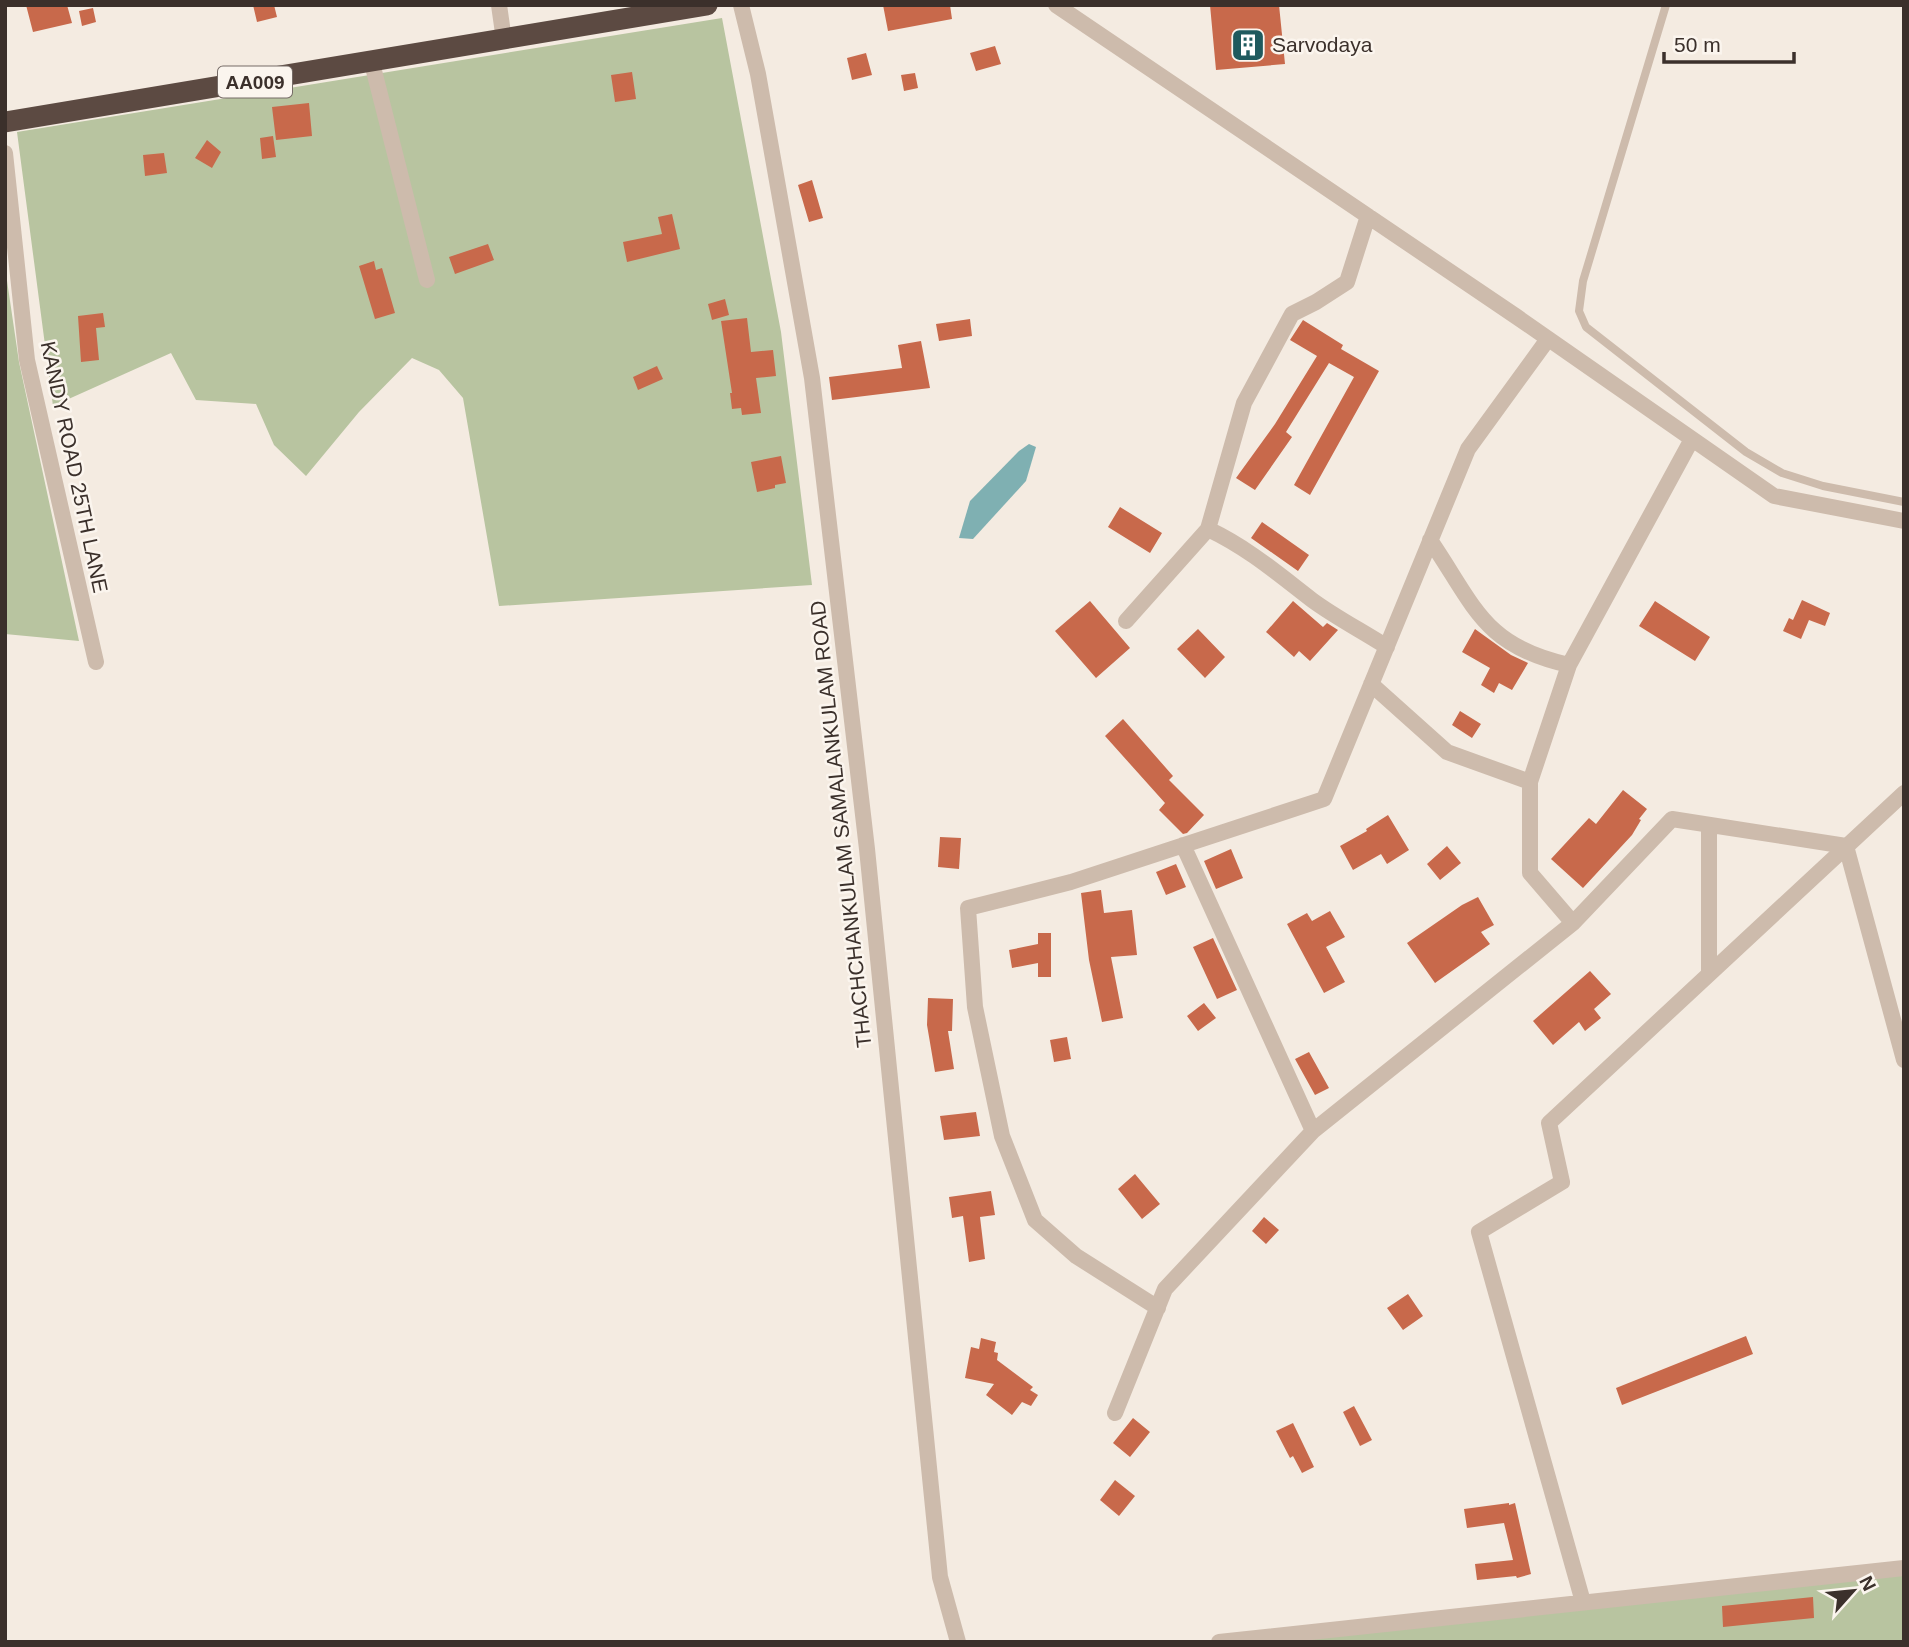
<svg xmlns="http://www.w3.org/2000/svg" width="1909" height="1647" font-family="Arial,sans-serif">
	<rect width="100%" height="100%" fill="#f4ebe1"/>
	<path fill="#b8c4a0" d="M 722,18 L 781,332 L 812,585 L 499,606 L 463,398 L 439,370 L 412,358 L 359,412 L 306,476 L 274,445 L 256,404 L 196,400 L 171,353 L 53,406 L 17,132 Z
		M 5,267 L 19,362 L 79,641 L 5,634 Z
		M 1904,1568 L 1904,1642 L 1227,1642 Z"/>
	<path fill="#7fb0b2" d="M 1029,444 L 1036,447 L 1026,481 L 973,539 L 959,538 L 970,501 L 1019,451 Z"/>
	<path fill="#c8694b" d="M 26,5 L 67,5 L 72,23 L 33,32 Z
		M 253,5 L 274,5 L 277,17 L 257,22 Z
		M 883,5 L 950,5 L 952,19 L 888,31 Z
		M 1210,5 L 1279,5 L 1285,64 L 1216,70 Z
		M 93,8 L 96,22 L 82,26 L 79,11 Z
		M 995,46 L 1001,64 L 976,71 L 970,53 Z
		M 866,53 L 872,75 L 852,80 L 847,58 Z
		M 632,72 L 636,99 L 615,102 L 611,75 Z
		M 915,73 L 918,88 L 904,91 L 901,75 Z
		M 309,103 L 312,136 L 276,140 L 272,107 Z
		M 273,136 L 276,157 L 262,159 L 260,138 Z
		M 207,140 L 221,152 L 212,168 L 195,158 Z
		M 164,153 L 167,173 L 145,176 L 143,155 Z
		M 812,180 L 823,218 L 809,222 L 798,185 Z
		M 672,214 L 680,249 L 627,262 L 623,242 L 662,234 L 658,217 Z
		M 488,244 L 494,260 L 455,274 L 449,257 Z
		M 374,261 L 376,270 L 382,268 L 395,313 L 375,319 L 359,266 Z
		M 725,299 L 729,315 L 712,320 L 708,304 Z
		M 103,313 L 105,327 L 96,328 L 99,360 L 81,362 L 78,316 Z
		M 747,318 L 751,352 L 773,350 L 776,376 L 756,378 L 761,413 L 742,415 L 741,408 L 732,409 L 730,393 L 732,393 L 721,321 Z
		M 970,319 L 972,336 L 939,341 L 936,324 Z
		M 1303,320 L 1343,345 L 1341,349 L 1379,371 L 1310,495 L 1294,485 L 1354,377 L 1329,363 L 1286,432 L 1292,437 L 1255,490 L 1236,478 L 1275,424 L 1317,356 L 1290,340 Z
		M 921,341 L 930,388 L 832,400 L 829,377 L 902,368 L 898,345 Z
		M 657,366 L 663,379 L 638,390 L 633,377 Z
		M 781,456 L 786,483 L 775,485 L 775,488 L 757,492 L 751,462 Z
		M 1120,507 L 1162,533 L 1150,553 L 1108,527 Z
		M 1262,522 L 1309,555 L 1298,571 L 1251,538 Z
		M 1802,600 L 1830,613 L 1825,626 L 1809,620 L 1801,639 L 1783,631 L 1789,618 L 1793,620 Z
		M 1090,601 L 1130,648 L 1096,678 L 1055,631 Z
		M 1293,601 L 1323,627 L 1327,623 L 1338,630 L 1310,661 L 1299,651 L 1294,657 L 1266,632 Z
		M 1655,601 L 1710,637 L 1695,661 L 1639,626 Z
		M 1198,629 L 1225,657 L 1205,678 L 1177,649 Z
		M 1475,629 L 1511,655 L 1528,663 L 1512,690 L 1499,683 L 1494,693 L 1481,685 L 1490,668 L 1462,652 Z
		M 1460,711 L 1481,724 L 1472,738 L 1452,725 Z
		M 1123,719 L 1173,776 L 1169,780 L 1204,815 L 1187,833 L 1183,834 L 1159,810 L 1165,803 L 1105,736 Z
		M 1623,790 L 1647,809 L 1639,819 L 1641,820 L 1632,835 L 1583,888 L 1551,859 L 1589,818 L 1596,824 Z
		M 1388,815 L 1409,850 L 1387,864 L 1381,854 L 1353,870 L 1340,846 L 1367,831 L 1366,829 Z
		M 940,837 L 961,838 L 959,869 L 938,867 Z
		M 1447,846 L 1461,863 L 1440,880 L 1427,864 Z
		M 1231,849 L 1243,878 L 1216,889 L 1204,861 Z
		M 1176,864 L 1186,887 L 1166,895 L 1156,872 Z
		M 1101,890 L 1104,913 L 1132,910 L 1137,955 L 1111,957 L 1123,1018 L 1102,1022 L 1089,960 L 1081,893 Z
		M 1478,897 L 1494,925 L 1481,932 L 1490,944 L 1435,983 L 1407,943 L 1462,905 Z
		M 1330,911 L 1345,937 L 1326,947 L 1345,982 L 1324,993 L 1287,924 L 1307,913 L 1312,921 Z
		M 1038,933 L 1051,933 L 1051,977 L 1038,977 L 1038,963 L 1012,968 L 1009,950 L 1038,944 Z
		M 1213,938 L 1237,990 L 1217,999 L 1193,947 Z
		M 1590,971 L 1611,994 L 1594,1009 L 1601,1018 L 1585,1031 L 1579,1022 L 1553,1045 L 1533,1021 Z
		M 928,998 L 953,999 L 952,1031 L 948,1031 L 954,1069 L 935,1072 L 927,1025 Z
		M 1204,1003 L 1216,1018 L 1198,1031 L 1187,1016 Z
		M 1067,1037 L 1071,1059 L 1054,1062 L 1050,1040 Z
		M 1309,1052 L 1329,1088 L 1315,1095 L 1295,1059 Z
		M 976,1112 L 980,1136 L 944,1140 L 940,1116 Z
		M 1135,1174 L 1160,1204 L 1142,1219 L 1118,1189 Z
		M 991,1191 L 995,1215 L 980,1217 L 985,1259 L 969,1262 L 963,1216 L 952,1218 L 949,1197 Z
		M 1264,1217 L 1279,1230 L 1266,1244 L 1252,1231 Z
		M 1408,1294 L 1423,1316 L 1403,1330 L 1387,1308 Z
		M 1746,1336 L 1753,1354 L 1622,1405 L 1616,1388 Z
		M 981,1338 L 996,1342 L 994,1352 L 998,1353 L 997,1360 L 1033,1387 L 1030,1390 L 1038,1395 L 1031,1406 L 1022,1402 L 1012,1415 L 986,1395 L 994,1384 L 965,1378 L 971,1347 L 979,1349 Z
		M 1354,1406 L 1372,1440 L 1360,1446 L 1343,1412 Z
		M 1133,1418 L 1150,1432 L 1130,1457 L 1113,1443 Z
		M 1293,1423 L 1314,1467 L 1302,1473 L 1293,1456 L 1290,1458 L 1276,1431 Z
		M 1115,1480 L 1135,1496 L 1119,1516 L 1100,1500 Z
		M 1509,1503 L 1509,1505 L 1515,1503 L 1531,1574 L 1517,1578 L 1516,1576 L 1477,1580 L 1475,1564 L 1513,1560 L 1504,1523 L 1467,1528 L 1464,1509 Z
		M 1813,1597 L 1814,1618 L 1723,1627 L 1722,1606 Z"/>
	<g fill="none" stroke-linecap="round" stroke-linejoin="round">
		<path stroke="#cdbbac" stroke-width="8" d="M 1666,5 L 1583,281 L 1579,311 L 1586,327 L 1746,452 L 1782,473 L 1823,486 L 1904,502"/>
		<path stroke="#cdbbac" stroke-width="16" d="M 499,5 L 504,40
			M 741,5 L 758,74 L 812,378 L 867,849 L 940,1577 L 958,1642
			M 1056,5 L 1517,317 L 1774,496 L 1904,521
			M 372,63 L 427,280
			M 5,153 L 27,360 L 96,662
			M 1208,529 C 1248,548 1277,573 1312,600 C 1335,617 1362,631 1387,647
			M 1430,540 C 1475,606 1483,646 1569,665
			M 1126,621 L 1208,529 L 1244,403 L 1292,314 L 1316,302 L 1347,282 L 1368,216
			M 1371,684 L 1447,752 L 1530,782
			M 1183,845 L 1313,1131
			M 1573,923 L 1530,873 L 1530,782 L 1569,665 L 1692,439
			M 1709,974 L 1709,825
			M 1158,1308 L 1076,1256 L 1035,1220 L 1002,1136 L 975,1007 L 968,908 L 1071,882 L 1324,799 L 1468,449 L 1548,339
			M 1115,1413 L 1165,1289 L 1313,1131 L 1573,923 L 1672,819 L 1846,846 L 1904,1060
			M 1583,1602 L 1479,1232 L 1562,1182 L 1549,1123 L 1904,793
			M 1219,1642 L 1904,1568"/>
		<path stroke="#5c4a42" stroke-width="21" d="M 5,122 L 707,5"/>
	</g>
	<defs>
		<g id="building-square" transform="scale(1.75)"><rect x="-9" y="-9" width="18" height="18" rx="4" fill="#1f5a5e" stroke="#fbf5ee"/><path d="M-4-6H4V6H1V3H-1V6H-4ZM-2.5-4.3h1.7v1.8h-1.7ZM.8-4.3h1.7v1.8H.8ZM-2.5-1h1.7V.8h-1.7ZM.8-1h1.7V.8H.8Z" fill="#fff"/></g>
	</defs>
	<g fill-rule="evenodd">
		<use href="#building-square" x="1248" y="45"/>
	</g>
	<g text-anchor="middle" stroke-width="5" stroke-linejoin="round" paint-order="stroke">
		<rect fill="#fbf5ee" stroke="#756b66" stroke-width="2" x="218" y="66.5" width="74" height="31" rx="5"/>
		<g font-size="19" font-weight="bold" fill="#3b302b">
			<text x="255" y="89">AA009</text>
		</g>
		<g font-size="21" fill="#3b302b" stroke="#fbf5ee" text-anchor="start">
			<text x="1272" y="52">Sarvodaya</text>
		</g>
		<g font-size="21" fill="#3b302b" stroke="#fbf5ee">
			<text transform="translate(74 467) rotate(78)" y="7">KANDY ROAD 25TH LANE</text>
			<text transform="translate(841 824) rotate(-96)" y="7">THACHCHANKULAM SAMALANKULAM ROAD</text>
		</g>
	</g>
	<rect width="1909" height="1647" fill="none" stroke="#3b302b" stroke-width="14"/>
	<g transform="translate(1853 1591) rotate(63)" stroke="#fbf5ee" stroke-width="5" paint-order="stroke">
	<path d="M0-5L12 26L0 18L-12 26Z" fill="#3b302b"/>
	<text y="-10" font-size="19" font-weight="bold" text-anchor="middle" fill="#3b302b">N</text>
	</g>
	<path d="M1664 52v10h130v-10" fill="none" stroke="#3b302b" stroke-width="3.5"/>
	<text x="1674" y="52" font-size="21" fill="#3b302b" stroke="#fbf5ee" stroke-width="5" paint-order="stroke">50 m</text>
</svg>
